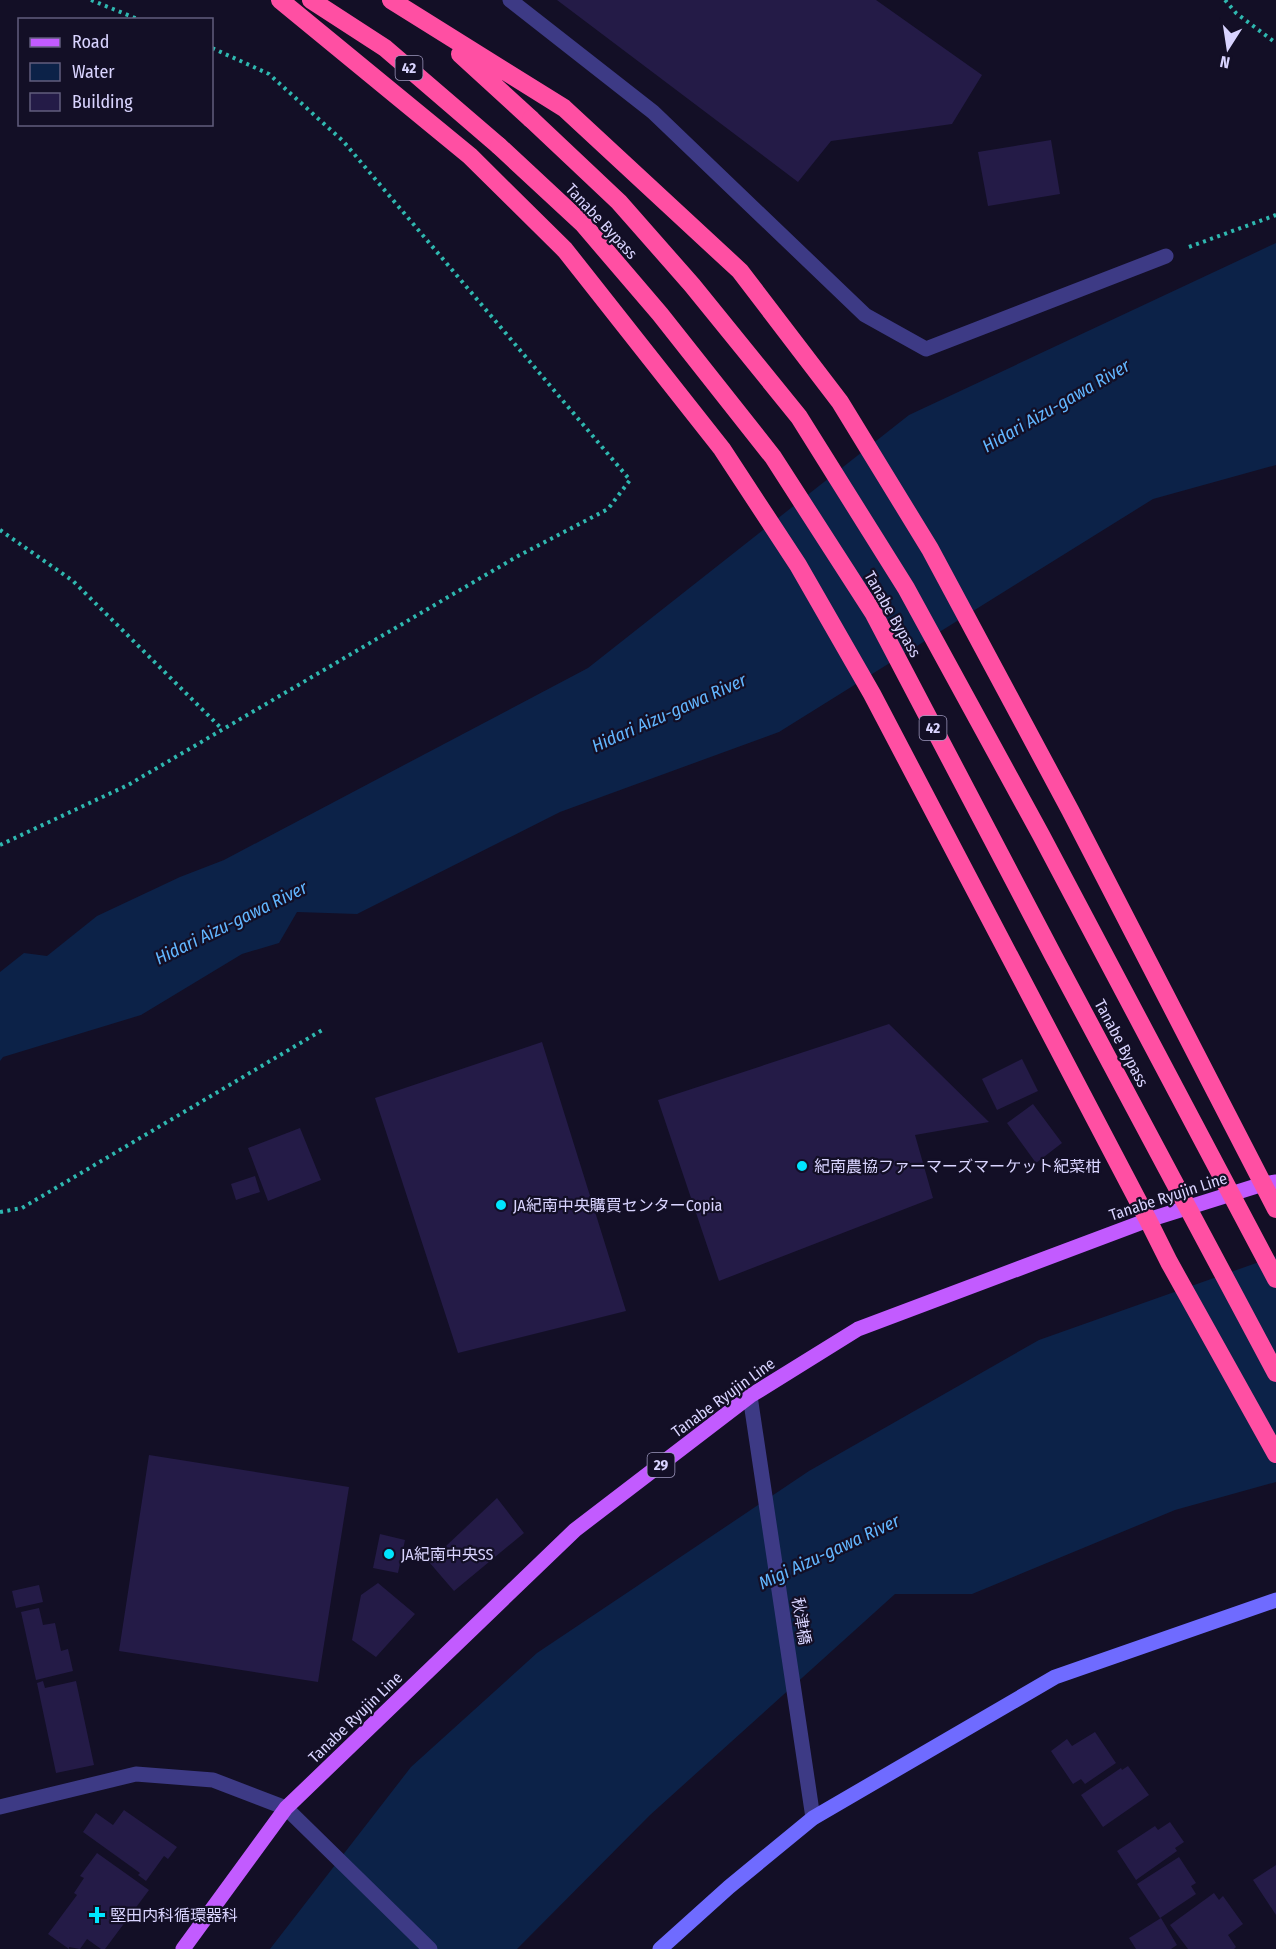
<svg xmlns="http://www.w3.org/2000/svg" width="1276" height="1949" font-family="'Fira Sans Condensed','Noto Sans JP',sans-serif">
	<rect width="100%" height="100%" fill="#130f26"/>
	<path fill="#0c2248" d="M 1276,243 L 1276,465 L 1153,499 L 779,732 L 560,812 L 357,914 L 297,912 L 279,943 L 242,954 L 141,1015 L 3,1057 L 0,1061 L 0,972 L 24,953 L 47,956 L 97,916 L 180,877 L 224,860 L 588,668 L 909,415 Z
		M 1276,1256 L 1276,1482 L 1175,1510 L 972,1594 L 895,1594 L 650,1815 L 517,1949 L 270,1949 L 411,1767 L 537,1653 L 809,1471 L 1039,1340 Z"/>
	<path fill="#241b47" d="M 557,0 L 876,0 L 982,75 L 952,124 L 831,141 L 798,182 Z
		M 1051,140 L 1060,194 L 988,206 L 978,152 Z
		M 889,1024 L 989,1122 L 915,1135 L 933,1198 L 719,1281 L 658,1100 Z
		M 542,1042 L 626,1311 L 458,1353 L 375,1098 Z
		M 1022,1059 L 1038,1091 L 997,1110 L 982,1079 Z
		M 1033,1104 L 1062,1143 L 1036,1163 L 1007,1123 Z
		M 300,1128 L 321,1180 L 268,1201 L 248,1148 Z
		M 255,1176 L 260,1192 L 236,1200 L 231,1184 Z
		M 149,1455 L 349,1487 L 318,1682 L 119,1651 Z
		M 497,1498 L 524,1533 L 454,1591 L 429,1562 Z
		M 380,1534 L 405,1540 L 398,1573 L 373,1568 Z
		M 378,1583 L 415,1614 L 376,1657 L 352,1640 L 361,1595 Z
		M 39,1585 L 43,1602 L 16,1608 L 12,1591 Z
		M 39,1608 L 43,1625 L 55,1623 L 61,1651 L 68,1649 L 73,1671 L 36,1680 L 21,1612 Z
		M 43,1681 L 45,1688 L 76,1681 L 94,1765 L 56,1773 L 37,1683 Z
		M 1095,1732 L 1116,1763 L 1085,1784 L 1081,1779 L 1073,1784 L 1051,1751 L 1067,1739 L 1072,1746 Z
		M 1128,1766 L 1149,1795 L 1103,1827 L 1081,1795 L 1121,1768 L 1122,1770 Z
		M 124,1810 L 177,1847 L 168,1859 L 164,1856 L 146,1881 L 138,1875 L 140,1873 L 83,1832 L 96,1813 L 113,1825 Z
		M 1170,1822 L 1184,1842 L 1175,1848 L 1177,1851 L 1136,1880 L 1117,1851 L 1155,1826 L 1158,1830 Z
		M 97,1853 L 149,1890 L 105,1949 L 101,1949 L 87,1939 L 80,1949 L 69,1947 L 69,1949 L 48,1934 L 77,1895 L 74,1893 L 84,1878 L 80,1876 Z
		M 1179,1857 L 1196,1883 L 1191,1886 L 1196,1894 L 1160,1918 L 1137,1884 Z
		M 1276,1865 L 1276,1915 L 1253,1880 Z
		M 1214,1893 L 1219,1900 L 1223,1896 L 1243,1924 L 1228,1935 L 1236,1947 L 1234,1949 L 1188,1949 L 1170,1925 Z
		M 1161,1918 L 1177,1945 L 1171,1949 L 1136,1949 L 1129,1938 Z"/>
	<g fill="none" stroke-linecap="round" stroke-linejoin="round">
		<path stroke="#2fb8b0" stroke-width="4" stroke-dasharray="3 4.5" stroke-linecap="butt" d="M 91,0 L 140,20
			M 1225,0 L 1236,13 L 1276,43
			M 1189,247 L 1276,215
			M 0,530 L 73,581 L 222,729
			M 0,845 L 128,785 L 518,556 L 608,509 L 630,480 L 343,141 L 269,74 L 212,48
			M 0,1212 L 22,1208 L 324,1029"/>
		<path stroke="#3d3a85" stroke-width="15" d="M 510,0 L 653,112 L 865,315 L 926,349 L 1166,256
			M 750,1396 L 813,1818
			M 0,1807 L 136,1774 L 213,1780 L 286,1808 L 430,1949"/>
		<path stroke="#6f6bff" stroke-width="15" d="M 660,1949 L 729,1887 L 813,1818 L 1055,1677 L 1276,1600"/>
		<path stroke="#c25bff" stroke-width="15" d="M 183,1949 L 286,1808 L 575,1530 L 750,1396 L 858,1329 L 1148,1220 L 1263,1184 L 1276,1182"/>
		<path stroke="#ff4fa3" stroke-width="18" d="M 280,0 L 470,156 L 565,250 L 722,449 L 798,565 L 872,694 L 1148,1220 L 1169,1262 L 1276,1454
			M 311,0 L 385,48 L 499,146
			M 391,0 L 564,108 L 740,271 L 840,402 L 930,549 L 1070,810 L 1276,1209
			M 460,54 L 531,119"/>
		<path stroke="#ff4fa3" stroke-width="18" d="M 531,119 L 619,202 L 692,285 L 799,417 L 906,588 L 1041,835 L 1276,1279
			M 499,146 L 583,224 L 660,314 L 773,457 L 874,614 L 1054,957 L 1276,1373"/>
	</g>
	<g fill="#00e5ff" stroke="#130f26" stroke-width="2">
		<circle cx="802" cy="1166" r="6"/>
		<circle cx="501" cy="1205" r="6"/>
		<circle cx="389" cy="1554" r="6"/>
		<path d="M94 1906h6v6h6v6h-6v6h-6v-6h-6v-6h6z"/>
	</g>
	<g text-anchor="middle" stroke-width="4.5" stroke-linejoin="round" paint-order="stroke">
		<g fill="#130f26" stroke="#9e99be" stroke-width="1.5">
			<rect x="395.5" y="56" width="27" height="24" rx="4.5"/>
			<rect x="919.5" y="716" width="27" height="24" rx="4.5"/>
			<rect x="647.5" y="1453" width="27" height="24" rx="4.5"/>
		</g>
		<g font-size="15" font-weight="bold" fill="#d9d4ff">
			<text x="409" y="73">42</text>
			<text x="933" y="733">42</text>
			<text x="661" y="1470">29</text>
		</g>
		<g font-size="16" fill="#d9d4ff" stroke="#130f26">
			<text transform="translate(602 221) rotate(47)" y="6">Tanabe Bypass</text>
			<text transform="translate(893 614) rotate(60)" y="6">Tanabe Bypass</text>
			<text transform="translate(1122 1043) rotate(62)" y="6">Tanabe Bypass</text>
			<text transform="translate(1168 1196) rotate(-18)" y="6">Tanabe Ryujin Line</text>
			<text transform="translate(723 1397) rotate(-36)" y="6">Tanabe Ryujin Line</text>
			<text transform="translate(802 1621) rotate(81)" y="6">秋津橋</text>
			<text transform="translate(355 1717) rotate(-44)" y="6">Tanabe Ryujin Line</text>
		</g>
		<g font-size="16" fill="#d9d4ff" stroke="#130f26" text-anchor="start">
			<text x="814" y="1172">紀南農協ファーマーズマーケット紀菜柑</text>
			<text x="513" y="1211">JA紀南中央購買センターCopia</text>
			<text x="401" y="1560">JA紀南中央SS</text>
			<text x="110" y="1921">堅田内科循環器科</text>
		</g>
		<g font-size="18" font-style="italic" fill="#62b6ff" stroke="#130f26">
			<text transform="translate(1056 406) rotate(-30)" y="6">Hidari Aizu-gawa River</text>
			<text transform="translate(669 713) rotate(-24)" y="6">Hidari Aizu-gawa River</text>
			<text transform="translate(231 923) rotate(-26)" y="6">Hidari Aizu-gawa River</text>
			<text transform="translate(829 1552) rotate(-25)" y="6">Migi Aizu-gawa River</text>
		</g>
	</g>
	<rect x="18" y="18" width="195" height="108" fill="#130f26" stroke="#625e7d" stroke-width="1.5"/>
	<rect x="30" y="38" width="30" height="9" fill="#c25bff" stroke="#625e7d" stroke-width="1.5"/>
	<text x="72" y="48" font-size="18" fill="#d9d4ff">Road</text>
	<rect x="30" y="63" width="30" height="18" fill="#0c2248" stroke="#625e7d" stroke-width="1.5"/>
	<text x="72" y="78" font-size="18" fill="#d9d4ff">Water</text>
	<rect x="30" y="93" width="30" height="18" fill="#241b47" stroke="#625e7d" stroke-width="1.5"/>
	<text x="72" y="108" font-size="18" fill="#d9d4ff">Building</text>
	<g transform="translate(1228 48) rotate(192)" stroke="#130f26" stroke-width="4.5" paint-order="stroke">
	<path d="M0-4.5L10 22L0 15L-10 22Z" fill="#d9d4ff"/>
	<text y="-9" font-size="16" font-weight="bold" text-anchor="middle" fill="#d9d4ff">N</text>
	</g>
</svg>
